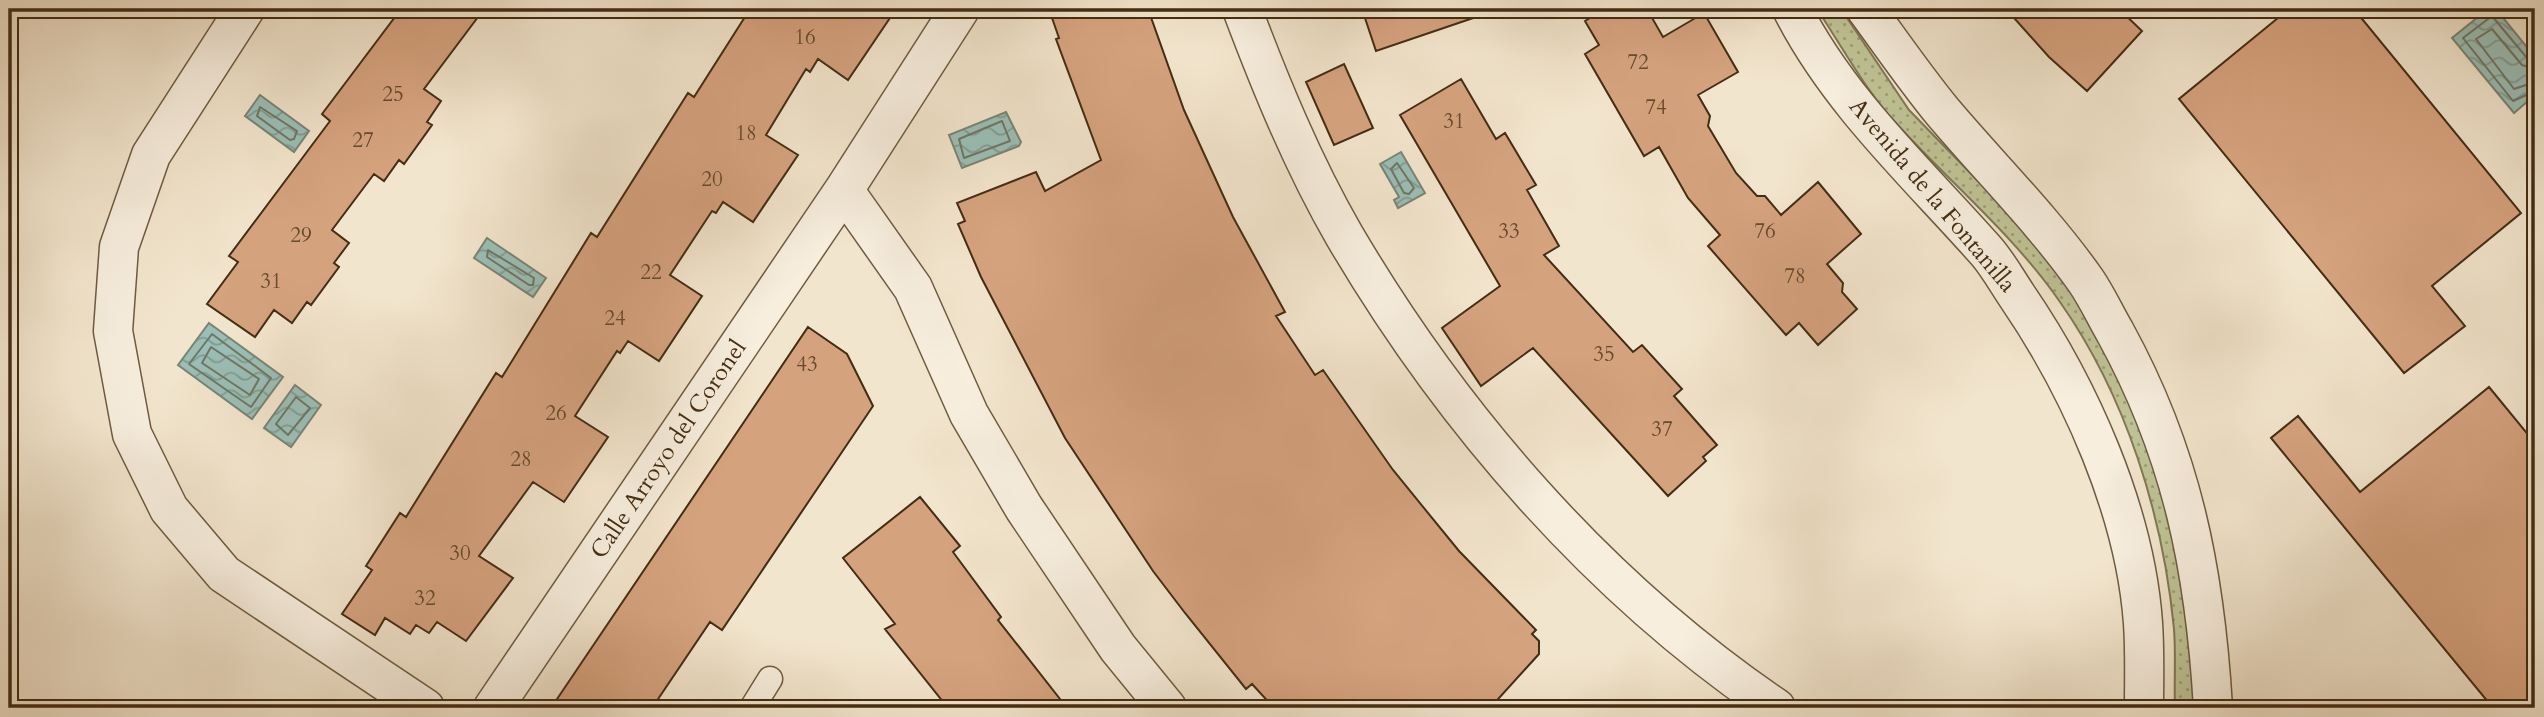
<svg xmlns="http://www.w3.org/2000/svg" width="2544" height="717" viewBox="0 0 2544 717" font-family="Cardo,serif">
<style>
.garden{fill:url(#garden-dots);stroke:#817854;stroke-width:2}
.water{fill:url(#water-waves);stroke:#788575;stroke-width:2}
.lines{fill:none;stroke-linecap:round;stroke-linejoin:round}
.shore{stroke:#6f7664;stroke-width:2}
.building{fill:#d5a27e;stroke:#432d12;stroke-width:2}
.service-casing{stroke:#6f5b41;stroke-width:27}
.minor-casing{stroke:#6f5b41;stroke-width:41}
.service{stroke:#f7eede;stroke-width:24}
.minor{stroke:#f7eede;stroke-width:38}
.labels{text-anchor:middle;stroke-width:5;stroke-linejoin:round;paint-order:stroke}
.number-label{font-size:21px;fill:#684a2d}
.street-label{font-size:24px;fill:#432d12;stroke:#f7eede}
</style>
<defs>
<pattern id="garden-dots" width="8" height="8" patternUnits="userSpaceOnUse" patternTransform="scale(1.75)"><rect width="8" height="8" fill="#bfc395"/><path d="M2 2h.1M6 6h.1" fill="none" stroke="#9d9f78" stroke-width="1.8" stroke-linecap="round"/></pattern>
<pattern id="water-waves" width="16" height="10" patternUnits="userSpaceOnUse" patternTransform="scale(1.75)"><rect width="16" height="10" fill="#9bbfb7"/><path d="M0 5q4-4 8 0t8 0" fill="none" stroke="#809c93"/></pattern>
</defs>
<rect width="100%" height="100%" fill="#f2e5cd"/>
<filter id="stains"><feTurbulence type="fractalNoise" baseFrequency=".00286" numOctaves="4"/><feColorMatrix values="0 0 0 0 .2 0 0 0 0 .09 0 0 0 0 .02 0 0 0 .5 -.17"/></filter>
<radialGradient id="worn" r=".72"><stop offset=".6" stop-color="#630" stop-opacity="0"/><stop offset="1" stop-color="#630" stop-opacity=".3"/></radialGradient>
<path class="garden" d="M1817 9H1841L1909 110 2018 222 2076 290 2121 368 2181 539 2195 708H2175C2174 682 2176 655 2174 629 2163 515 2126 396 2060 302 2014 235 1949 182 1895 122 1866 91 1841 45 1817 9Z"/>
<path class="water" d="M2488 9H2496L2535 57V95L2514 113 2452 38Z
M260 95 309 131 294 152 245 116Z
M1006 112 1021 142 1019 146 962 168 949 135Z
M1401 152 1425 193 1398 208 1394 200 1399 197 1380 164Z
M487 238 546 278 533 297 474 258Z
M209 323 283 377 252 419 178 365Z
M295 385 321 405 291 447 264 428Z"/>
<g class="lines">
<path class="shore" d="M2535 60 2527 58 2492 16 2463 38 2513 101 2535 91
M2535 69 2522 65 2492 29 2476 39 2514 89 2535 82
M260 107 297 131 294 139 290 140 257 116Z
M1002 121 1010 141 964 158 959 139Z
M1397 163 1414 188 1409 194 1404 193 1391 169Z
M488 250 534 278 533 285H529L487 257Z
M212 334 271 378 251 407 189 364Z
M211 347 259 379 250 395 202 363Z
M296 397 310 408 288 435 276 424Z"/>
</g>
<path class="building" d="M401 9H484L424 89 441 101 427 122 432 125 404 164 399 160 384 181 374 174 332 230 349 243 334 263 339 267 311 305 307 302 292 323 274 310 255 337 207 304 238 262 229 256 330 121 322 114Z
M750 9H896L848 80 818 59 810 72 806 69 766 135 798 155 753 222 723 202 716 213 712 211 670 275 702 296 659 361 628 341 620 353 617 351 575 416 608 437 564 502 533 482 479 556 513 578 466 641 437 622 429 633 416 625 410 634 385 618 375 635 342 614 372 570 366 566 400 513 406 517 496 373 502 377 591 233 597 237 688 93 694 97Z
M1071 9H1148L1184 110 1233 217 1285 312 1276 316 1315 375 1323 370 1393 470 1459 551 1536 630 1532 634 1539 641V654L1490 708H1274L1252 684 1246 689 1185 613 1153 571 1065 438 981 277 958 224 965 221 957 203 1036 172 1045 191 1101 160 1056 39 1059 38 1051 15Z
M1362 9H1481L1482 15 1376 51Z
M1605 9H1640L1643 14 1651 16 1663 37 1704 13 1738 72 1698 95 1710 116 1708 126 1736 173 1757 196H1765L1781 215 1818 182 1861 234 1827 264 1843 283 1842 292 1857 309 1818 345 1799 323 1786 335 1708 246 1720 235 1688 198 1659 147 1644 156 1585 54 1599 45 1585 21Z
M2006 9H2119L2142 31 2087 91 2049 57Z
M2289 9H2354L2521 213 2432 286 2465 326 2404 373 2179 99Z
M1344 64 1373 128 1334 145 1306 82Z
M1461 79 1496 139 1505 133 1536 185 1527 190 1559 246 1544 255 1633 352 1642 345 1682 389 1674 396 1717 445 1703 457 1706 461 1668 496 1533 348 1481 386 1442 328 1500 286 1400 115Z
M808 327 847 354 873 406 722 630 710 622 652 708H551Z
M2489 387 2535 443V708H2493L2271 438 2298 416 2360 492Z
M920 497 960 546 953 552 1001 617 998 620 1067 708H948L885 629 895 624 843 558Z"/>
<g class="lines">
<defs>
<path id="service" d="M752 708 770 679"/>
<path id="minor" d="M245 9 151 155 119 247 113 331 132 434 169 509 224 574 425 708
M1242 9C1271 86 1303 164 1344 235 1452 419 1599 588 1776 708
M1792 9C1839 102 1919 175 1987 252 1998 265 2007 281 2017 296 2080 388 2135 511 2143 623 2145 652 2144 680 2144 708
M1866 9C1891 43 1915 78 1942 111 1990 168 2043 220 2086 281 2097 297 2105 315 2115 332 2182 454 2205 570 2213 708
M844 190 913 288 969 414 1024 508 1118 648 1167 708
M493 708 844 190 960 9"/>
</defs>
<use href="#service" class="service-casing"/>
<use href="#minor" class="minor-casing"/>
<use href="#service" class="service"/>
<use href="#minor" class="minor"/>
</g>
<g class="labels">
<g class="number-label">
<text x="805" y="44">16</text>
<text x="1638" y="69">72</text>
<text x="393" y="101">25</text>
<text x="1656" y="114">74</text>
<text x="1454" y="128">31</text>
<text x="746" y="140">18</text>
<text x="363" y="147">27</text>
<text x="712" y="186">20</text>
<text x="1509" y="238">33</text>
<text x="1765" y="238">76</text>
<text x="301" y="242">29</text>
<text x="651" y="279">22</text>
<text x="1795" y="283">78</text>
<text x="271" y="288">31</text>
<text x="615" y="325">24</text>
<text x="1604" y="361">35</text>
<text x="807" y="371">43</text>
<text x="556" y="420">26</text>
<text x="1662" y="436">37</text>
<text x="521" y="466">28</text>
<text x="460" y="560">30</text>
<text x="425" y="605">32</text>
</g>
<g class="street-label">
<text transform="translate(1933 195) rotate(50)" y="8">Avenida de la Fontanilla</text>
<text transform="translate(668 449) rotate(-56)" y="8">Calle Arroyo del Coronel</text>
</g>
</g>
<rect width="2544" height="717" fill="none" stroke="#f2e5cd" stroke-width="35"/>
<rect x="10" y="10" width="2523" height="696" fill="none" stroke="#432d12" stroke-width="3.5"/>
<rect x="18" y="18" width="2509" height="682" fill="none" stroke="#432d12" stroke-width="2"/>
<rect width="100%" height="100%" filter="url(#stains)"/>
<rect width="100%" height="100%" fill="url(#worn)"/>
</svg>
